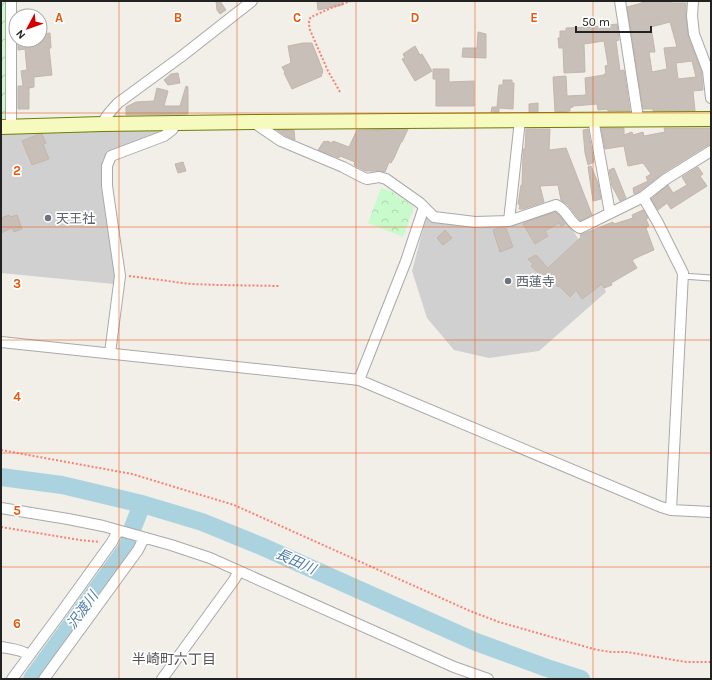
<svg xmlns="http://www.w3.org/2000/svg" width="712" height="680" viewBox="0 0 712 680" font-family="Karla,'Noto Sans JP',sans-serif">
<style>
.religious{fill:#d0d0d0}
.park{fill:url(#park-crowns)}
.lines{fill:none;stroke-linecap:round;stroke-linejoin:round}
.river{stroke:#aad3df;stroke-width:18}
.building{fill:#c7bfb8;stroke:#c4b6ab;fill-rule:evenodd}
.lane-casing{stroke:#a9a9a9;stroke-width:7}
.street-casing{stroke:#a9a9a9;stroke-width:12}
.secondary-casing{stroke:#707d05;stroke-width:16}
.path{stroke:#fa8072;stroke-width:2;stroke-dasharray:2 2;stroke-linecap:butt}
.lane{stroke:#fff;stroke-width:5}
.street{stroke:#fff;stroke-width:10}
.secondary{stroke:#f7fabf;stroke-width:14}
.grid{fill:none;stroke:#e8590c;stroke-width:1;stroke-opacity:0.55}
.worship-dot{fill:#6b7280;stroke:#fff;stroke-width:1.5}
.labels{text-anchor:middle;stroke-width:3.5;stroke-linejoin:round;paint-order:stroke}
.worship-label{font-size:13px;fill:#5b616d;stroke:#fff;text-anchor:start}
.water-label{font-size:14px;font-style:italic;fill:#4a7aab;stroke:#fff}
.neighbourhood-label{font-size:14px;fill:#555;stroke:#fff}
.grid-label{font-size:13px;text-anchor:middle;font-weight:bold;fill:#e8590c;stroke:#fff;stroke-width:3.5;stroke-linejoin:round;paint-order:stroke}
</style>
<defs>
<pattern id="park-crowns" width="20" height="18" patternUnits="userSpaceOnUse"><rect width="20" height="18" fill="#c8facc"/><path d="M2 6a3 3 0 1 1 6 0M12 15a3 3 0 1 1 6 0" fill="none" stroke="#acd6af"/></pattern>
</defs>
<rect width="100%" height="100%" fill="#f2efe9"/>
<path class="religious" d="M160 130 156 136 107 152 103 162 104 185 116 275 114 284 1 273V132Z
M551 208 561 212 594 263 606 292 539 351 489 358 454 350 427 318 412 271 426 218 475 224Z"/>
<path class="park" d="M1 1H7V118L1 119Z
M381 188 391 191 414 207 403 237 368 223Z"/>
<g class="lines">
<path class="river" d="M1 477 62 485 142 504 202 522 261 546 476 642 547 668 581 679
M133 527 142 504
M32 679 127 548 130 540"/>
</g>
<path class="building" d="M216 1H220L226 10 220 14 217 10Z
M317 1H343V5L318 10Z
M642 1H671V3H686V17L688 35 702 73V78L703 90 693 91 695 111H653V109H643L627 7 642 3ZM670 22 677 47 664 48 667 69 652 72 649 52H655L651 27ZM692 61 696 77 678 79 676 63Z
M617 24 619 40 616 41 620 71 624 70 630 111H608L607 109 598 110 597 104 573 106V107L570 108V111L555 112 553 77 566 76 567 96 586 95 585 78 604 75V74H606L605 66 608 65 604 41 584 44 585 72 564 73 563 48H559L558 38H560V31H566V28L591 27Z
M478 32 486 34V58L462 57 463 48H477Z
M50 33 51 48H49L52 75 34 77V87L29 88V109H18V86H23L21 71 27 70 25 49 18 50V40H40V34Z
M303 43H312L323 71 322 72 323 73 321 74 322 76 292 89 284 73 285 72 282 67 291 63 288 46Z
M415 46 420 55 422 54 432 71 415 81 402 59 405 58 403 54Z
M433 69H449V82L474 81V106H436V79H433Z
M178 73 180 83 168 85 164 80 171 74Z
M503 80H512V83H514L513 109 499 108V112H491L492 107H497L499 85H503Z
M186 86 188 87V114L126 115V107L136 102 154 101 157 88 168 91 164 106H180Z
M538 103V112H529V104Z
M601 128H624V135L632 132 633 135 643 132 644 136 665 132 664 128H710L711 132V145H708L663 173 640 191 634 194 633 188 648 181 646 177 651 174 643 163 628 166 624 146 605 149Z
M408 129 402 142H401L394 158 391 163 389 162 385 172 378 171H365L354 165 355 162 340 156 339 158 318 150 324 141 326 142 327 141 332 143 333 141 349 147 357 130Z
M526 129H550L549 150 566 148 592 215 580 221 568 205 561 200 558 185 540 186 544 202 523 209H519L520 205 518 204 521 185H522L523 155V149H525Z
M588 129 594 162 588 165 585 153 583 130Z
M277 130H294L295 140 284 135Z
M39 134H42L46 143 43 144 49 159 32 165 22 141Z
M183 162 186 171 178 173 175 164Z
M591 166 598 183 601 199 593 201 588 167Z
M698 167 703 174 700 176 707 186 671 209 667 203 658 210 651 199 668 185 673 193 687 185 682 177Z
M614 168 626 198 620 201 612 186 609 170Z
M643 210 648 218 646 219 649 226 646 228 654 250 640 256 632 260 637 268 611 283 612 285 604 288 602 284 582 299 576 290 570 297 559 286 558 287 545 274 542 277 531 266 533 264 528 259 536 255 548 268 581 237 580 235 613 222 614 224 633 218 632 215Z
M555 212 558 214 565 224 561 226 559 223 545 231 548 236 535 244 523 224 529 221Z
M9 215 10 217 17 215 22 229 14 232 12 228 1 233V218Z
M498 228H506L513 247 500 252 493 230Z
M445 230 452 238 443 245 437 238Z"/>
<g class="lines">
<defs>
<path id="lane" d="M682 276 711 278"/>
<path id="street" d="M11 1V127
M620 1 638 118
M693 1 692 16 694 34 708 71 711 98
M593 119 610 213
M253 122 281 141 343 167 362 177 367 179 379 177 386 179 420 203 434 217 475 222 509 221 556 205C567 209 569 223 580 228L643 197 666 179 711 151
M102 124C106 115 112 110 118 103L182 56 252 1
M643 197 658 223 683 273 671 510
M509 221 520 120
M1 342 351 379 359 380 661 507 671 510 711 512
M110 353 120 276 107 186V166L111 156 164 136 172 130 174 127V123
M359 380 406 261 424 207
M1 508 68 519 103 526 171 545 210 558 454 667 488 679
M1 647C11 649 20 649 29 655
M12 679 60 614 112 542 118 531
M44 679 138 550 144 538
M162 679 234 580 239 571"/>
<path id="secondary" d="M1 127 102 124 253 122 711 119"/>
</defs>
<use href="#lane" class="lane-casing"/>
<use href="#street" class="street-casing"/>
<use href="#secondary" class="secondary-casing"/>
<path class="path" d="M340 92 328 71 310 30C309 25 308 21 311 17L331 8 351 1
M129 276 191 284 220 285 279 286
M1 450 132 474 234 505 470 611 499 622 597 650 612 652H627L686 662H711
M1 527 80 540 100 542"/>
<use href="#lane" class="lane"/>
<use href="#street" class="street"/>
<use href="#secondary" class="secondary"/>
</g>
<path class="grid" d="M119 1V679M237 1V679M356 1V679M475 1V679M593 1V679M1 113H711M1 227H711M1 340H711M1 453H711M1 567H711"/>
<g class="worship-dot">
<circle cx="48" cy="218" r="4"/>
<circle cx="508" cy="281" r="4"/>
</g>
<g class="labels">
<g class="worship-label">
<text x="56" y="223">天王社</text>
<text x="516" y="286">西蓮寺</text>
</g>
<g class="water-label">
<text transform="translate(296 561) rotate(24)" y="5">長田川</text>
<text transform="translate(82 610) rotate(-54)" y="5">沢渡川</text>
</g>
<g class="neighbourhood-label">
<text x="174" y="664">半崎町六丁目</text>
</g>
</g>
<g class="grid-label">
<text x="59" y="22">A</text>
<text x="178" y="22">B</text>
<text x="297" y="22">C</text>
<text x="415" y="22">D</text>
<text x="534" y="22">E</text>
<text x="17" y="175">2</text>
<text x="17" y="288">3</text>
<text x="17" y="401">4</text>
<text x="17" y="515">5</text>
<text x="17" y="628">6</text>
</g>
<rect width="712" height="680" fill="none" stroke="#222222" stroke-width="4"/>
<g transform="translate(28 28) rotate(229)"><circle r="19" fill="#ffffff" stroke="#a7a7a7"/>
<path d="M0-3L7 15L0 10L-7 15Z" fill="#d40000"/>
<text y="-6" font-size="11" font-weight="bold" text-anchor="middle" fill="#222222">N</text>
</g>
<path d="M576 26v6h75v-6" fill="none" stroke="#222222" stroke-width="2"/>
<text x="582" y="26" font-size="12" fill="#222222" stroke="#ffffff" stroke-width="3" paint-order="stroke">50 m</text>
</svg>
